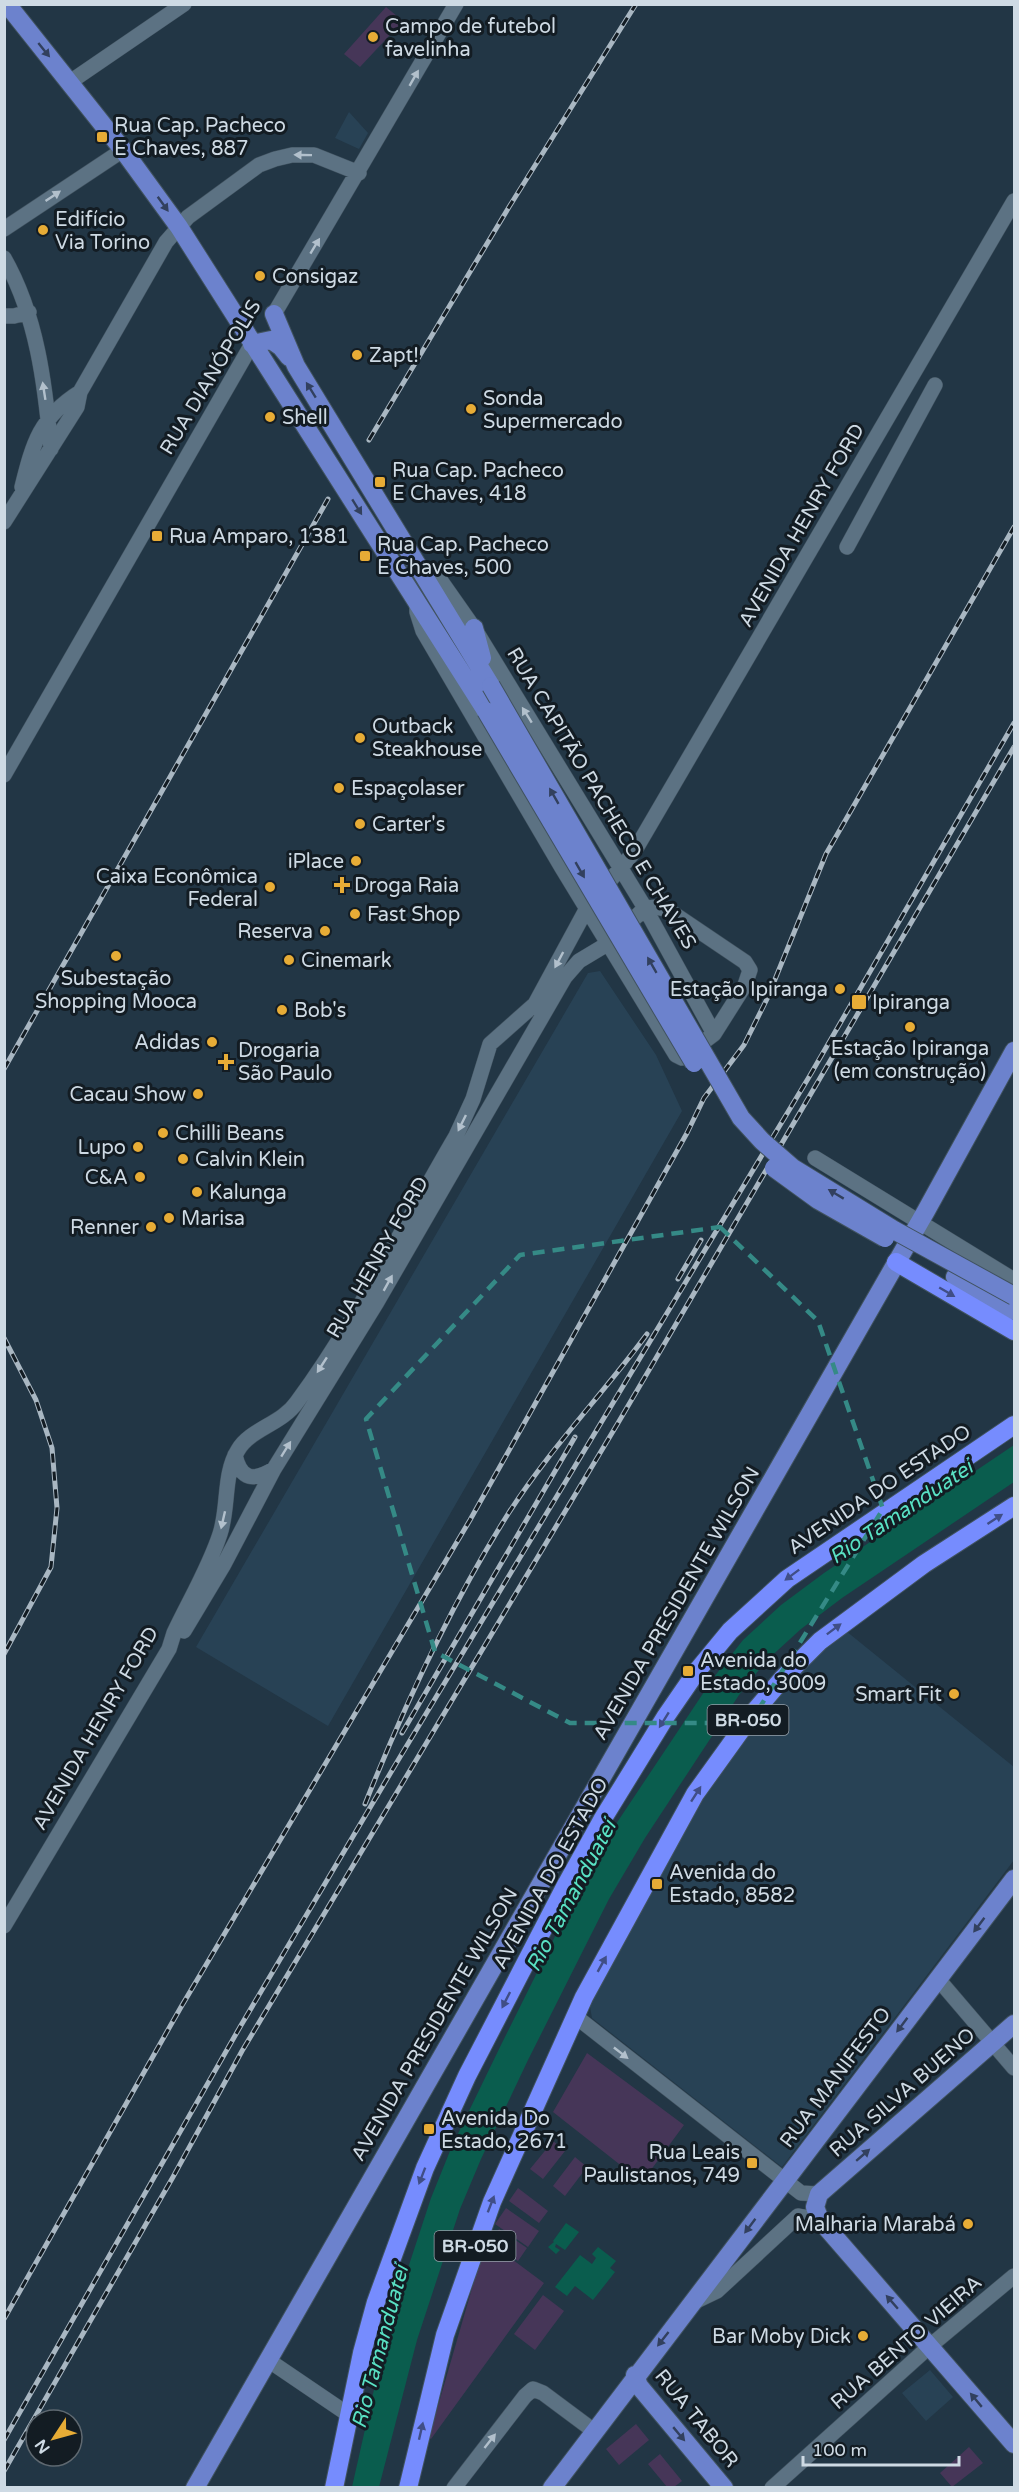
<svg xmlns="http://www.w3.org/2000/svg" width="1019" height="2492" viewBox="0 0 1019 2492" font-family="'Varela Round',sans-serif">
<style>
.built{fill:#284255}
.green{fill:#463658}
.water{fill:#0a5d4e}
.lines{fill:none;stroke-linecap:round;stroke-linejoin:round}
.minor-casing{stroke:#40525f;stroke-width:16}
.major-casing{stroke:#40525f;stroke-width:20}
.highway-casing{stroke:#40525f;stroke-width:20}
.minor{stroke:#5c7283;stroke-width:15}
.major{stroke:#6c82cd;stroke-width:18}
.highway{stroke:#768cfe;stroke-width:18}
.rail-casing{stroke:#a9b7c2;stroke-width:5}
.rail{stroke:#131c23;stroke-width:3;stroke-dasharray:9;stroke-linecap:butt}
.major-bridge-casing{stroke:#40525f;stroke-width:20;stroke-linecap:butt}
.major-bridge{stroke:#6c82cd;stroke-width:18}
.oneway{fill:#32405e}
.oneway2{fill:#b2c0cc}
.oneway3{fill:#404e86}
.marked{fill:none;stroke:#358a86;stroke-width:4.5;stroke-dasharray:12 8;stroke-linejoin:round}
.poi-dot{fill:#e7ac36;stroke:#131c23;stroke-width:2}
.labels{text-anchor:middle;stroke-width:6;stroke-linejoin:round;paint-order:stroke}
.shield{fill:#131c23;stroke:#96a1aa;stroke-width:1.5}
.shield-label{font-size:18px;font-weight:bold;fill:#cedae4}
.poi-label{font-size:20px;fill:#cedae4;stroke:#131c23;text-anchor:start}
.street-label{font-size:20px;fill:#cedae4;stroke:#131c23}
.water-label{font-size:21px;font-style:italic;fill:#59e1c4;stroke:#131c23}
</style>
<rect width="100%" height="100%" fill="#223645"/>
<path class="built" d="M349 112 368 133 359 149 335 138Z
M600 971 656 1055 682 1111 328 1726 196 1647 588 973Z
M846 1631 1014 1767V1860L782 2167 592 2018 589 2001 712 1781 777 1697 823 1649Z
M930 2370 953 2397 926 2421 902 2393Z"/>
<path class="green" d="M386 7 403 21 360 67 344 54Z
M587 2053 684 2125 642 2182 553 2112Z
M553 2141 565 2151 543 2179 530 2169Z
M575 2157 587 2167 565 2196 553 2186Z
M518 2188 548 2211 539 2223 509 2201Z
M506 2208 539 2231 528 2247 495 2224Z
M499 2229 527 2248 518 2261 491 2242Z
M486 2240 544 2283 431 2439 429 2437Z
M543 2295 564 2311 535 2350 514 2334Z
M636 2424 649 2440 619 2465 606 2449Z
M969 2447 983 2463 952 2487 940 2473Z
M660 2454 682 2481 674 2487H667L648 2464Z"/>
<path class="water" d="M1014 1445V1482L842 1598 801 1629 766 1661 739 1695 645 1838 609 1899 528 2060 481 2159 460 2209 417 2340 379 2487H352L387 2332 431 2198 452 2146 500 2047 581 1884 618 1821 714 1677 743 1640 781 1605 824 1573Z
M566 2223 579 2232 565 2250 556 2244 555 2247 560 2250 556 2254 548 2247 554 2242 553 2241Z
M598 2247 616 2261 610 2268 615 2272 593 2300 575 2286 567 2296 555 2287 580 2255 592 2264 596 2258 592 2254Z"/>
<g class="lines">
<defs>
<path id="minor" d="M70 82 184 4
M4 229 123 150
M4 258C37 316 45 384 51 449
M274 314 456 4
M4 316H14L29 312
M22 487C33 443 40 417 80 392
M4 522 77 407 80 392 166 242 188 217 259 165 275 159 292 155H314L359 173
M847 547 935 385
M422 570 433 573 441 581 474 628 645 908 714 1034
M417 606V612L423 631 562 868 676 1055 682 1058 714 1034 745 985 750 970 745 962 668 910 657 907 645 908
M4 775 252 344
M815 1158 1014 1280
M235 1455C241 1481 254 1481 274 1469
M184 1631 223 1566 274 1469 377 1302 565 977 579 961 609 943 645 908
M4 1926 169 1649 174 1633C189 1601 209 1568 220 1534 229 1507 223 1474 238 1450 250 1429 282 1424 297 1402 358 1319 404 1224 456 1136L473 1099 490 1044 535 1004 587 908 634 852 1014 201
M938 1979 1014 2068
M575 2016 801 2193 819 2194
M692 2303 717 2291 798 2216 820 2220
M268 2360 349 2415
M454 2488 525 2396 533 2389 543 2393 594 2431
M772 2488 930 2346 1014 2276"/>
<path id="major" d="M7 4 123 150 179 227 486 711
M274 314 296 366 491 686
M252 344 271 340 281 347 289 357
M474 628 482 658
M955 1277 1014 1311
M1014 2024 819 2194 815 2207 820 2220 1014 2444
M635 2375 639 2386 724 2488
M195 2488 926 1211 1014 1051
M552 2488 1014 1879"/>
<path id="highway" d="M896 1262 1014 1331
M334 2488 362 2353 376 2302 425 2168 467 2076 567 1883 602 1820 666 1716 697 1671 730 1631 787 1579 1014 1425
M408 2488 445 2335 492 2202 584 1997 695 1794 754 1712 783 1678 820 1641 924 1564 1014 1506"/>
</defs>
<use href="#minor" class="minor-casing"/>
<use href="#major" class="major-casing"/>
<use href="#highway" class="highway-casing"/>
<use href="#minor" class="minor"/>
<use href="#major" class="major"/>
<use href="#highway" class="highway"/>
<defs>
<path id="rail" d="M369 440 509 207 636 4
M4 1069 328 499
M678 1279 701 1240
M4 1338 36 1400 52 1448 57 1508 51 1567 4 1654
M402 1733 575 1437
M365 1804C405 1704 450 1606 508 1514 549 1450 602 1395 647 1334
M4 2319 181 2007 470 1520 687 1133 704 1098 744 1045 767 999 826 854 1014 527
M4 2440 240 2027 400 1757 809 1077 1014 723
M4 2471 173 2177 242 2051 618 1423 1014 747"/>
</defs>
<use href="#rail" class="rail-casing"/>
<use href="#rail" class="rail"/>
<defs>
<path id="major-bridge" d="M491 686 741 1118 762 1141 793 1168 894 1230 1014 1296
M486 711 694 1063
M774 1168 818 1200 885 1238"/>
</defs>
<use href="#major-bridge" class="major-bridge-casing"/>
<use href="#major-bridge" class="major-bridge"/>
</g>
<defs><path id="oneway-solid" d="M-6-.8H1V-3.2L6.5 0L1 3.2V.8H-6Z" transform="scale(1.5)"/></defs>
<g class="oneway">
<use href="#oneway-solid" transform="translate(44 50) rotate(51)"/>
<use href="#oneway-solid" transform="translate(163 204) rotate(54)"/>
<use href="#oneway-solid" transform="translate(311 390) rotate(-122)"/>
<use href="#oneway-solid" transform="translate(357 507) rotate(58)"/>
<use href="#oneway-solid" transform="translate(554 796) rotate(-120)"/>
<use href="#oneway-solid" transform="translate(580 870) rotate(60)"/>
<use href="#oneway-solid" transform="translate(652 965) rotate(-120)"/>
<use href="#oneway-solid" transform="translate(836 1194) rotate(-149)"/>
<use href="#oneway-solid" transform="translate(979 1925) rotate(127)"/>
<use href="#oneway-solid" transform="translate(902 2025) rotate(127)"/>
<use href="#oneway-solid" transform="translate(863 2155) rotate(-41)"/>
<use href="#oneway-solid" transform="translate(750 2226) rotate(127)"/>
<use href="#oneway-solid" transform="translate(892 2302) rotate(-131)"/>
<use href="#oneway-solid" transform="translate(663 2339) rotate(128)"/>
<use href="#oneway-solid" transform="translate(976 2400) rotate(-130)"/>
<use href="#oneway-solid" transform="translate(679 2434) rotate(50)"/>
</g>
<g class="oneway2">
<use href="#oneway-solid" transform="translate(414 78) rotate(-60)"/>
<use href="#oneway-solid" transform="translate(303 155) rotate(-179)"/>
<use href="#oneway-solid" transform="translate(53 196) rotate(-34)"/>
<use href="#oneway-solid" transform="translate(315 246) rotate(-59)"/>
<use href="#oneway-solid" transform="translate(44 391) rotate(-99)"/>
<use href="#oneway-solid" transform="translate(527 715) rotate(-122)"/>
<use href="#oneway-solid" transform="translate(559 960) rotate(118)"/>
<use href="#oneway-solid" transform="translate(462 1123) rotate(116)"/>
<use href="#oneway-solid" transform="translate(388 1283) rotate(-61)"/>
<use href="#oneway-solid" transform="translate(322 1365) rotate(123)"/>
<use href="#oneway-solid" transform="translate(286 1449) rotate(-58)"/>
<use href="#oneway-solid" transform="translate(223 1520) rotate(103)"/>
<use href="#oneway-solid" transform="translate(621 2053) rotate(38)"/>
<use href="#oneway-solid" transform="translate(490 2441) rotate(-52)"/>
</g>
<g class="oneway3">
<use href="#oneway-solid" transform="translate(947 1292) rotate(30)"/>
<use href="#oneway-solid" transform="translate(995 1519) rotate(-33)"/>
<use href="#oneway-solid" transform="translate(792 1575) rotate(143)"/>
<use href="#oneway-solid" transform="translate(834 1629) rotate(-37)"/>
<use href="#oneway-solid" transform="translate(664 1720) rotate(122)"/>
<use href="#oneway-solid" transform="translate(696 1794) rotate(-57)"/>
<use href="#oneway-solid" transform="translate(602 1964) rotate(-61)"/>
<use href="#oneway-solid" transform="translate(506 2000) rotate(117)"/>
<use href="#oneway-solid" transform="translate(422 2176) rotate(111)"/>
<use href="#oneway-solid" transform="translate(491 2204) rotate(-69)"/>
<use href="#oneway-solid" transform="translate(421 2431) rotate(-77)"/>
</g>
<path class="marked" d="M720 1227 818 1321 883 1509 750 1723H570L435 1652 366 1419 520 1255Z"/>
<g class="poi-dot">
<circle cx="373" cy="37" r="6"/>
<rect x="96" y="131" width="12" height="12" rx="3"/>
<circle cx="43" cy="230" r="6"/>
<circle cx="260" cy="276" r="6"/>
<circle cx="357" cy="355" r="6"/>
<circle cx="471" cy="409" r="6"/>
<circle cx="270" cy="417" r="6"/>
<rect x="374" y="476" width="12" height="12" rx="3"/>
<rect x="151" y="530" width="12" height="12" rx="3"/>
<rect x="359" y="550" width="12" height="12" rx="3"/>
<circle cx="360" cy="738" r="6"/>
<circle cx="339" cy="788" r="6"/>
<circle cx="360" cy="824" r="6"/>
<circle cx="356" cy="861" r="6"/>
<path d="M339 876h6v6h6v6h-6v6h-6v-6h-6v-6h6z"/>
<circle cx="270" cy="887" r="6"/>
<circle cx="355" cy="914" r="6"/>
<circle cx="325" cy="931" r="6"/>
<circle cx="116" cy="956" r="6"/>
<circle cx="289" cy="960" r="6"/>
<circle cx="840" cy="989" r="6"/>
<rect x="851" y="994" width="16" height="16" rx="3"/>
<circle cx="282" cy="1010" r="6"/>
<circle cx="910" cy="1027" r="6"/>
<circle cx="212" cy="1042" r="6"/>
<path d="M223 1053h6v6h6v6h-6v6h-6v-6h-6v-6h6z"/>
<circle cx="198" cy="1094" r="6"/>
<circle cx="163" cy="1133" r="6"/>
<circle cx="138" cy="1147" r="6"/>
<circle cx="183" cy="1159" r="6"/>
<circle cx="140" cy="1177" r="6"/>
<circle cx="197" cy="1192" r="6"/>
<circle cx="169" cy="1218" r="6"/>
<circle cx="151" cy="1227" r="6"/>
<rect x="682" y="1665" width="12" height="12" rx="3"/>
<circle cx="954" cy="1694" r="6"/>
<rect x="651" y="1878" width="12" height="12" rx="3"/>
<rect x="423" y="2123" width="12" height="12" rx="3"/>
<rect x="746" y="2157" width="12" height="12" rx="3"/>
<circle cx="968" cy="2224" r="6"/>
<circle cx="863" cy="2336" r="6"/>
</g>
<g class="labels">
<g class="shield">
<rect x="707.5" y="1705" width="81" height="30" rx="4.5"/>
<rect x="434.5" y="2231" width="81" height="30" rx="4.5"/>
</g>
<g class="shield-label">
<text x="748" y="1726">BR-050</text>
<text x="475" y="2252">BR-050</text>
</g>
<g class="poi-label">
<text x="385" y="33">Campo de futebol<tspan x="385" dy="23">favelinha</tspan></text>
<text x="114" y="132">Rua Cap. Pacheco<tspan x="114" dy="23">E Chaves, 887</tspan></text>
<text x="55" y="226">Edifício<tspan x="55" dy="23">Via Torino</tspan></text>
<text x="272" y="283">Consigaz</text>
<text x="369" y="362">Zapt!</text>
<text x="483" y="405">Sonda<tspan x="483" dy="23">Supermercado</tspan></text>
<text x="282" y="424">Shell</text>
<text x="392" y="477">Rua Cap. Pacheco<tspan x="392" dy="23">E Chaves, 418</tspan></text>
<text x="169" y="543">Rua Amparo, 1381</text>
<text x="377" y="551">Rua Cap. Pacheco<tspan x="377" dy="23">E Chaves, 500</tspan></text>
<text x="372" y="733">Outback<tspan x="372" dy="23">Steakhouse</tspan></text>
<text x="351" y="795">Espaçolaser</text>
<text x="372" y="831">Carter's</text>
<text x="344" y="868" text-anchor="end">iPlace</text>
<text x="258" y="883" text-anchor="end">Caixa Econômica<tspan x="258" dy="23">Federal</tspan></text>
<text x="354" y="892">Droga Raia</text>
<text x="367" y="921">Fast Shop</text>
<text x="313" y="938" text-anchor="end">Reserva</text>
<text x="301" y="967">Cinemark</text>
<text x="116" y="985" text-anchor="middle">Subestação<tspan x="116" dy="23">Shopping Mooca</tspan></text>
<text x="828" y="996" text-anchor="end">Estação Ipiranga</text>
<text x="872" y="1009">Ipiranga</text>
<text x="294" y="1017">Bob's</text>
<text x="200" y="1049" text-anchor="end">Adidas</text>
<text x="910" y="1055" text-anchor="middle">Estação Ipiranga<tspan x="910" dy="23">(em construção)</tspan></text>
<text x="238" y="1057">Drogaria<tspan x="238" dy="23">São Paulo</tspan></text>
<text x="186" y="1101" text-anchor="end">Cacau Show</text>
<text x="175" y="1140">Chilli Beans</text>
<text x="126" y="1154" text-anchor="end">Lupo</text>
<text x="195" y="1166">Calvin Klein</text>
<text x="128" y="1184" text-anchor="end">C&amp;A</text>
<text x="209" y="1199">Kalunga</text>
<text x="181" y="1225">Marisa</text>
<text x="139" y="1234" text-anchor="end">Renner</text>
<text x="700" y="1667">Avenida do<tspan x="700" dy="23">Estado, 3009</tspan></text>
<text x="942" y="1701" text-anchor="end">Smart Fit</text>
<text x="669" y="1879">Avenida do<tspan x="669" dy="23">Estado, 8582</tspan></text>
<text x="441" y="2125">Avenida Do<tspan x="441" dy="23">Estado, 2671</tspan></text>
<text x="740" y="2159" text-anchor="end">Rua Leais<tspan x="740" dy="23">Paulistanos, 749</tspan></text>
<text x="956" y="2231" text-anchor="end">Malharia Marabá</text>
<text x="851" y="2343" text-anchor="end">Bar Moby Dick</text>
</g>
<g class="street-label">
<text transform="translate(210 377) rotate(-59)" y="7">RUA DIANÓPOLIS</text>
<text transform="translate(801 525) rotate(-60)" y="7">AVENIDA HENRY FORD</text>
<text transform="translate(602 798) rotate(59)" y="7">RUA CAPITÃO PACHECO E CHAVES</text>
<text transform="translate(377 1257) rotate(-60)" y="7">RUA HENRY FORD</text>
<text transform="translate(879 1489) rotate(-34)" y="7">AVENIDA DO ESTADO</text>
<text transform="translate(676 1603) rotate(-60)" y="7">AVENIDA PRESIDENTE WILSON</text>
<text transform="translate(95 1728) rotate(-60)" y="7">AVENIDA HENRY FORD</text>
<text transform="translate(550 1873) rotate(-61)" y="7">AVENIDA DO ESTADO</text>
<text transform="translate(434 2024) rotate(-60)" y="7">AVENIDA PRESIDENTE WILSON</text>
<text transform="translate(835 2077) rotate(-53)" y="7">RUA MANIFESTO</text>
<text transform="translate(902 2092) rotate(-41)" y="7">RUA SILVA BUENO</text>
<text transform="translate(906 2342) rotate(-41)" y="7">RUA BENTO VIEIRA</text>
<text transform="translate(697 2418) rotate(51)" y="7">RUA TABOR</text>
</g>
<g class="water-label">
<text transform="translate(901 1512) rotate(-34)" y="7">Rio Tamanduateí</text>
<text transform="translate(571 1896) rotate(-62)" y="7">Rio Tamanduateí</text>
<text transform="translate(380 2347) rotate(-75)" y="7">Rio Tamanduateí</text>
</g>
</g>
<rect width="1019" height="2492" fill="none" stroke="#cedae4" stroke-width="12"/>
<g transform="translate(54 2438) rotate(234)"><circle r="28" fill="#131c23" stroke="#5e6870" stroke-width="1.5"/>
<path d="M0-4.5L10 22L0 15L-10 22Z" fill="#e7ac36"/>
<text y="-9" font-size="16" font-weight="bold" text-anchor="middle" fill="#cedae4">N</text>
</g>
<path d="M803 2456v9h156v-9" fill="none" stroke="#cedae4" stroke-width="3"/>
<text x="812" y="2456" font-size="18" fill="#cedae4" stroke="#131c23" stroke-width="4.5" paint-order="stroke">100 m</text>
</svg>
